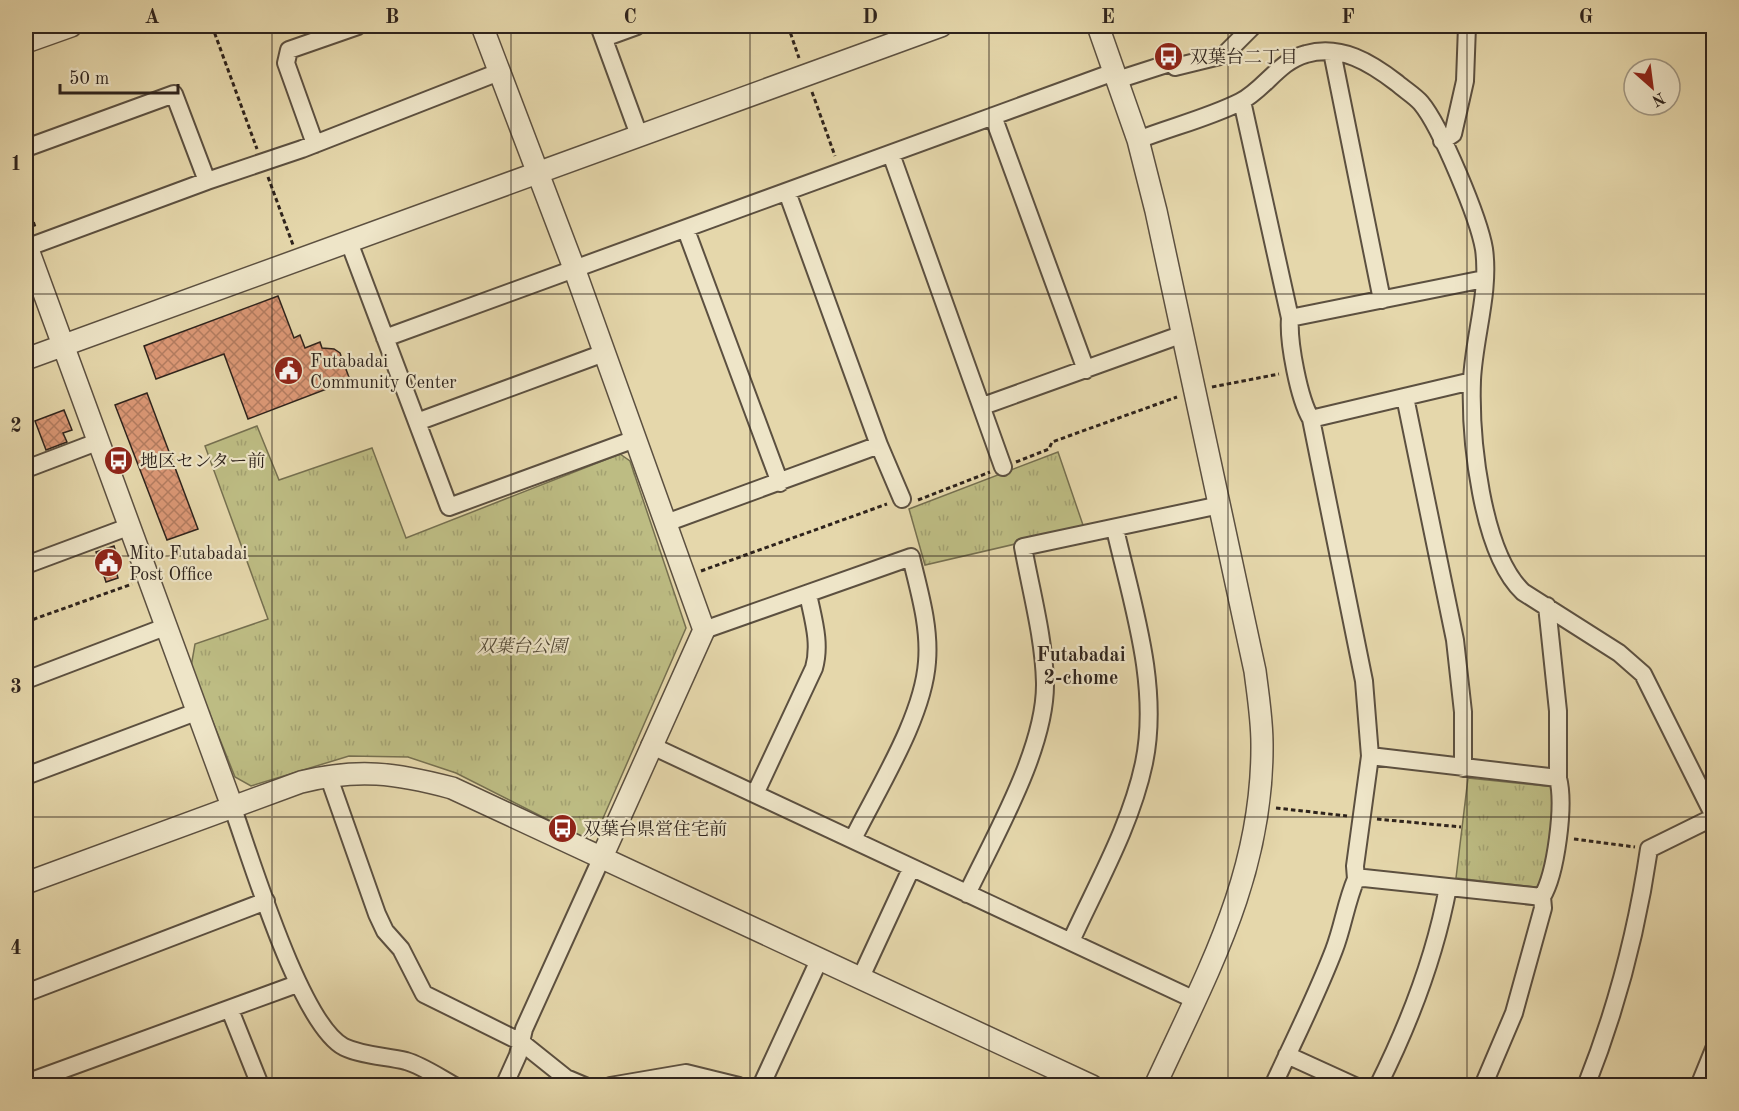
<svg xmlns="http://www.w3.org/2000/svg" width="1739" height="1111" viewBox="0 0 1739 1111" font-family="'Old Standard TT','Noto Serif JP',serif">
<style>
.park{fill:url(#park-tufts);stroke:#767050;stroke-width:1.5}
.building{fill:url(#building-cross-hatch);stroke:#2e231c;stroke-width:1.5}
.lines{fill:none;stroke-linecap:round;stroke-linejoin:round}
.minor-casing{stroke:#5c5040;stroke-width:20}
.tertiary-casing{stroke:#5c5040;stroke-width:24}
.path{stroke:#2e231c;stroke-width:3;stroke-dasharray:4.5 3;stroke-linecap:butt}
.minor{stroke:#eee5c8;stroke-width:16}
.tertiary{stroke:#eee5c8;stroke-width:21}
.grid{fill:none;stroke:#2e231c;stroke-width:1.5;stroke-opacity:0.55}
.labels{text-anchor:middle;stroke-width:4.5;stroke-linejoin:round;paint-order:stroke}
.poi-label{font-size:18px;fill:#2e231c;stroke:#eee5c8;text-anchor:start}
.park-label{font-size:18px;font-style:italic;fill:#524936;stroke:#eee5c8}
.neighbourhood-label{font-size:20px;font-weight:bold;fill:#2e231c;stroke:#eee5c8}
.neatline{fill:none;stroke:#2e231c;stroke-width:2}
.grid-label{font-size:20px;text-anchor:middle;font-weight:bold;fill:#2e231c}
</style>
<defs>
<pattern id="park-tufts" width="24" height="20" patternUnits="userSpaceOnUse" patternTransform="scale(1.5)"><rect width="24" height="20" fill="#bdbc83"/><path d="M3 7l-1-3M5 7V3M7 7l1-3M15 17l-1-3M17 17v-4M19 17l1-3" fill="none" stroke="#a3a171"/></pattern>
<pattern id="building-cross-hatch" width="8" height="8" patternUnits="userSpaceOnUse" patternTransform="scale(1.5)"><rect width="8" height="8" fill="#dc9876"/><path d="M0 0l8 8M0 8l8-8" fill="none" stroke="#b37c60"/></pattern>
</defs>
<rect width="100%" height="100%" fill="#e5d7ab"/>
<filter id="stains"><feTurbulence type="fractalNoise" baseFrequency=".00333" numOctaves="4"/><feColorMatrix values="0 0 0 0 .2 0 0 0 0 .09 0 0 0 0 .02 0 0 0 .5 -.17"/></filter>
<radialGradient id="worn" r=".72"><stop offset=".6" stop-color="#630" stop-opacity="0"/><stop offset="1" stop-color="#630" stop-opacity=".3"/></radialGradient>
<path class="park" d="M257 426 279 480 372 448 406 538 620 454 630 461 686 628 597 832 584 838 456 773 408 757 349 756 251 786 235 777 191 667 195 644 268 619 205 446Z
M1058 452 1084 528 925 565 909 509Z
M1468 778 1555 787 1552 835 1544 888 1456 878Z"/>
<path class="building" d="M278 296 294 338 300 335 305 348 320 342 322 348 334 349 340 353 350 380 248 419 224 354 156 379 144 346Z
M147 393 198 529 167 540 115 405Z
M64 410 72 430 63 433 67 442 46 450 35 421Z
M114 546 120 566 115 567 118 578 106 582 96 552Z"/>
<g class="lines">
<defs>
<path id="minor" d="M599 26 639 135
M604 38 637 26
M1332 52 1382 300
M1117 80 1173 62 1175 67 1224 55 1253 26
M1242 101 1290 318 1484 279
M993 116 1086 370
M1138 140C1171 127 1208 118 1240 102 1264 90 1279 61 1306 54 1341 44 1371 63 1397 83 1405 90 1415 96 1421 103 1441 127 1479 219 1484 249 1490 292 1474 337 1472 380 1470 437 1481 552 1523 592L1619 653 1643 674 1714 816
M1442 141 1453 134 1465 81 1467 26
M315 144 286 63 289 50 358 26
M26 148 174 94 207 181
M891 154 1003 467
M686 230 780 483
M349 242 449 507 635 439
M26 248 207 181 302 149 499 72
M1290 318C1288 342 1299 399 1311 419L1364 681 1370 756 1558 778V711L1547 606
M385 338 1114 72
M1405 397 1455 640 1463 712V768
M983 406 1183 334
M1311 419 1472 381
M417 422 604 353
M879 445 902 499
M26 469 97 442
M666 523 879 445 787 192
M26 565 128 527
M704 630 911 557C919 591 930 626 927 662 923 718 878 788 853 839
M26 680 165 627
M650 745 1195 1000
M328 775 377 914 385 931 401 949 424 994 521 1042 566 1078 585 1086
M26 776 196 712
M755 794 814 668C821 643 813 619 808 594
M232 806C251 858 300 1024 344 1047 363 1056 386 1056 406 1061 423 1066 440 1078 455 1086
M1356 879 1355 866 1370 756
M967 894C995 835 1046 748 1045 683 1044 638 1031 591 1023 547L1220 505
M1542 897C1556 874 1565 805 1558 778
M1071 941C1097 884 1131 825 1144 763 1160 686 1132 603 1115 529
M861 977 911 869
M26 993 266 901
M230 1010 260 1085
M1287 1055 1355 1086
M26 1083 297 984
M504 1086 518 1055 524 1029 602 857
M610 1086 686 1073 739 1086
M761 1086 820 958
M1273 1086C1294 1040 1316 997 1334 950 1343 927 1346 902 1356 879L1364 878 1542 897 1543 908 1514 1013 1483 1086
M1378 1086C1410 1022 1435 957 1448 887
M1586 1086C1617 1008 1637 931 1649 849L1714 817
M1699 1086 1714 1049"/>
<path id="tertiary" d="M482 26 574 268 704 630 602 857
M1098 26 1138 140 1156 211 1255 671C1258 695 1262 719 1262 744 1263 874 1208 971 1155 1086
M26 42 71 26
M26 244 232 806
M26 359 941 26
M26 883 301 782C358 768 396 773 452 788L1092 1086"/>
</defs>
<use href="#minor" class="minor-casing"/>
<use href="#tertiary" class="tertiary-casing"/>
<path class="path" d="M212 26 257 149
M788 26 799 58
M87 30 100 26
M812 92 835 156
M268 177 293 245
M26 201 35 227
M1707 295 1714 170
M1212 387 1279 374
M1016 462 1049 449 1052 442 1177 397
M918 500 990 472
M701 571 887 504
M26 622 132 584
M1276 808 1347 816
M1377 819 1461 827
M1574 839 1635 847
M274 1081 309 1080 356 1084 403 1079 412 1086"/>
<use href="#minor" class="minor"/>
<use href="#tertiary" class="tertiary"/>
</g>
<path class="grid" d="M272 26V1086M511 26V1086M750 26V1086M989 26V1086M1228 26V1086M1467 26V1086M26 294H1714M26 556H1714M26 817H1714"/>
<defs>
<symbol id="bus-disc" viewBox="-11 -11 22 22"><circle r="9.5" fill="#8f2418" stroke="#eee5c8"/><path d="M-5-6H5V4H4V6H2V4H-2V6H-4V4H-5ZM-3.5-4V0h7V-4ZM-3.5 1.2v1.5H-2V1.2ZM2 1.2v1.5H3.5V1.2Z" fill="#fff"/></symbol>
<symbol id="civic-disc" viewBox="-11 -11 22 22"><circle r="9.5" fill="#8f2418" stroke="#eee5c8"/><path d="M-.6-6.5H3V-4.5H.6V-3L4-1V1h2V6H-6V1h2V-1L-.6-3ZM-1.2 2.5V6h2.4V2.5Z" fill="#fff"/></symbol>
</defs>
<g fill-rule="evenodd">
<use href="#bus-disc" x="1152" y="40" width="33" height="33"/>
<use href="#civic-disc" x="272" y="354" width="33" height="33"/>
<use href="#bus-disc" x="102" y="444" width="33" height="33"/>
<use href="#civic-disc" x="92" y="546" width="33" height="33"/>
<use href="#bus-disc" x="546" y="812" width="33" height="33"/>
</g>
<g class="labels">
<g class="poi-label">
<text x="1190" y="63">双葉台二丁目</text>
<text x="310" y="367">Futabadai<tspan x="310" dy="21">Community Center</tspan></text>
<text x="140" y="467">地区センター前</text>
<text x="129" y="559">Mito Futabadai<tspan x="129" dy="21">Post Office</tspan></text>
<text x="583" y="835">双葉台県営住宅前</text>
</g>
<g class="park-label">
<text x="522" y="652">双葉台公園</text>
</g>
<g class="neighbourhood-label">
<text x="1081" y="661">Futabadai<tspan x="1081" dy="23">2-chome</tspan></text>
</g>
</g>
<rect width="1739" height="1111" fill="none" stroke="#e5d7ab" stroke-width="66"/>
<g transform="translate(1652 87) rotate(152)"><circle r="28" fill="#eee5c8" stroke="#a19783" stroke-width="1.5"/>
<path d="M0-4.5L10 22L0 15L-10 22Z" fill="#8f2418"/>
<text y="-9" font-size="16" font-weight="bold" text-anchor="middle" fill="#2e231c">N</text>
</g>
<path d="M60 84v9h118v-9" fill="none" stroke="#2e231c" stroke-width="3"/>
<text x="69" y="84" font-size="18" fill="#2e231c" stroke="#eee5c8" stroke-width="4.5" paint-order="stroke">50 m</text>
<rect x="33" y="33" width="1673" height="1045" class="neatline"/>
<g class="grid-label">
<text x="152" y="23">A</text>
<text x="392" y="23">B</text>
<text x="630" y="23">C</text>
<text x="870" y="23">D</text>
<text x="1108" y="23">E</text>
<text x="1348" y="23">F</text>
<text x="1586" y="23">G</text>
<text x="16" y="170">1</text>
<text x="16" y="432">2</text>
<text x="16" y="693">3</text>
<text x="16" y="954">4</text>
</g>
<rect width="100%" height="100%" filter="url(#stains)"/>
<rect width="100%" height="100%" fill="url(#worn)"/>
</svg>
